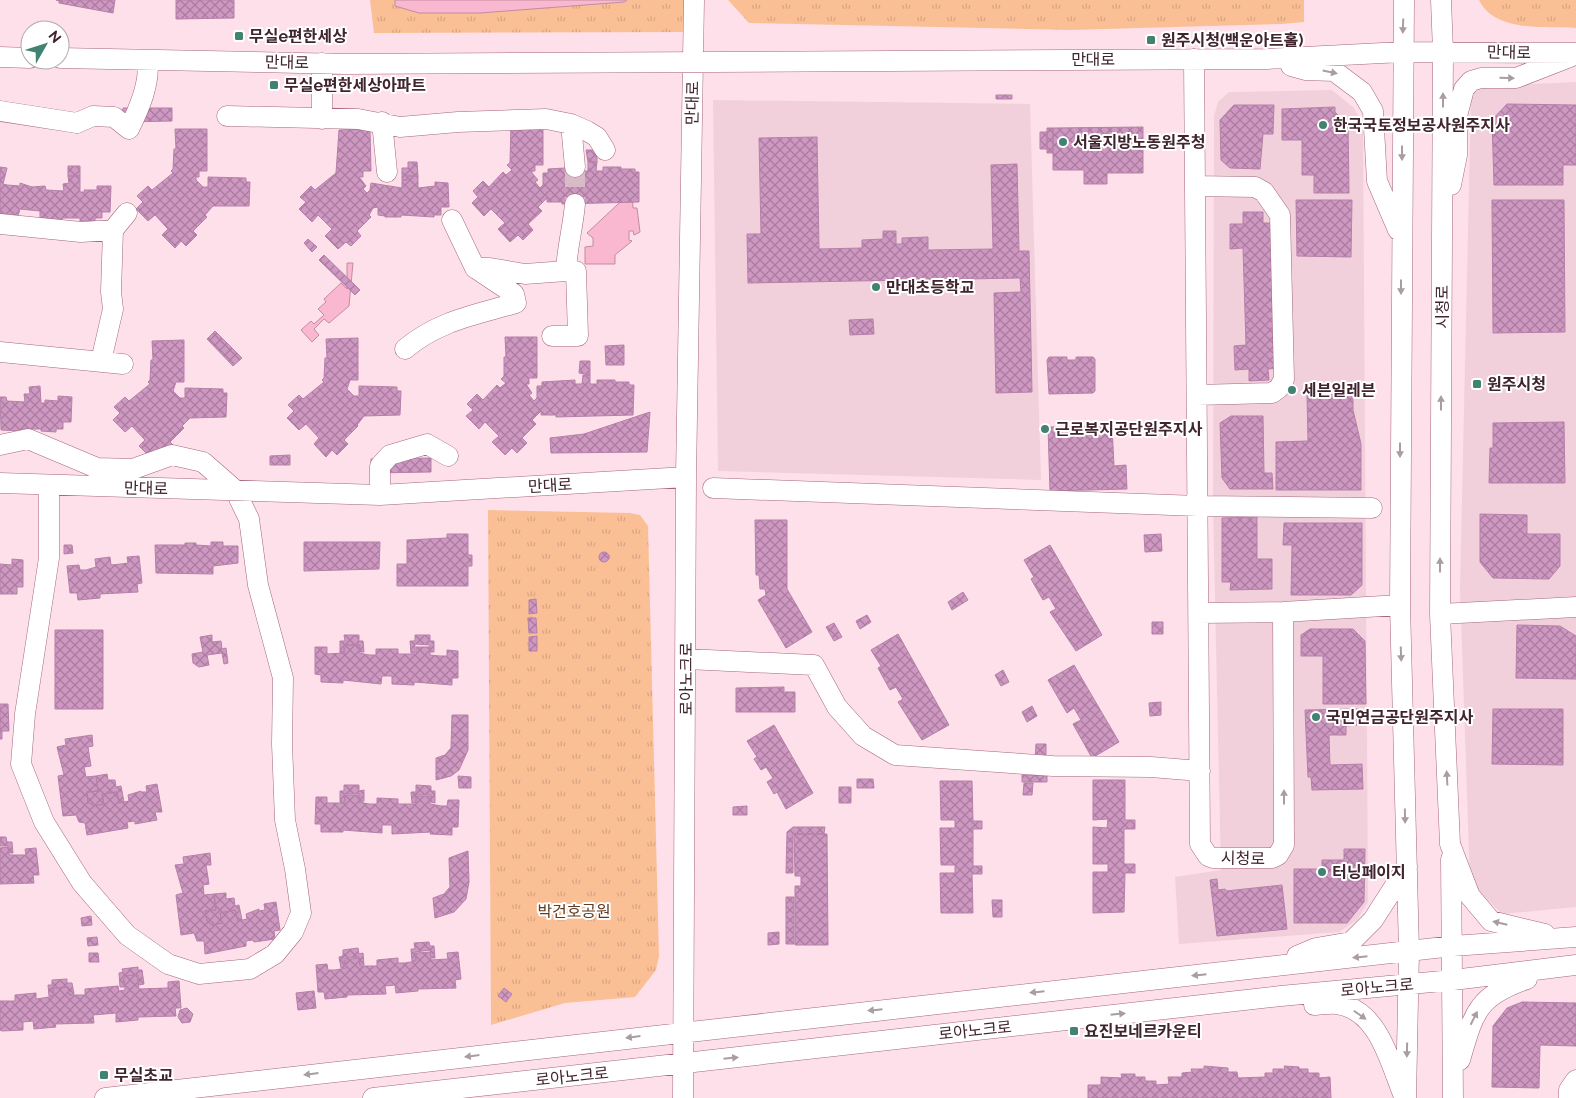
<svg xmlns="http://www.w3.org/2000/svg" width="1576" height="1098" viewBox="0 0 1576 1098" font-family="Raleway,'Noto Sans KR',sans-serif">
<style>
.built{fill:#f1d0db}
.park{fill:url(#park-tufts)}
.water{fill:#f9b8d0;stroke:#c28ca0}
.building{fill:url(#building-cross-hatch);stroke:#b680a9}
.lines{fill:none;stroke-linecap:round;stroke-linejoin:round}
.minor-tunnel{stroke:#d8bbc5;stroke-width:20;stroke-dasharray:20 10;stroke-linecap:butt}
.minor-casing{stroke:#a5667e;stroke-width:21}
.minor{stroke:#fff;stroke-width:20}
.oneway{fill:#a99da1}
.poi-dot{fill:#418272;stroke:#fff;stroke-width:2}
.labels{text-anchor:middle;stroke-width:4;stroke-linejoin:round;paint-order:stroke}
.poi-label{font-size:16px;font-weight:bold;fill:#40252f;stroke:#fff;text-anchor:start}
.street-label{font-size:16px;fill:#40252f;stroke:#fff}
.park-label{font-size:16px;fill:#603b20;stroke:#fff}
</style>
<defs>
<pattern id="park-tufts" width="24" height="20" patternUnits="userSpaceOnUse" patternTransform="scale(1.25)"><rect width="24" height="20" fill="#fbbf96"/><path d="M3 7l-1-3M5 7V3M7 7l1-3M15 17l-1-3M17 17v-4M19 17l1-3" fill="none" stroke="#d8a482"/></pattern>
<pattern id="building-cross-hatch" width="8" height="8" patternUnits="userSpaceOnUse" patternTransform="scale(1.25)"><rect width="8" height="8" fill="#cf98c2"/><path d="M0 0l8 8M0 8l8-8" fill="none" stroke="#a97c9e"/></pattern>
</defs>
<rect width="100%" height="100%" fill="#fee0ea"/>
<path class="built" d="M1576 82V907L1502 914 1470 883 1460 588 1471 96 1476 87Z
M1332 90 1354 108 1363 124 1368 902 1357 920 1339 932 1179 944 1175 877 1221 870 1213 509 1214 116 1218 102 1229 92Z
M713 100 1030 104 1041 480 718 471Z"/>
<path class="park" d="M370 0H693V32L374 33Z
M728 0H1304V22L1281 24 1070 30 749 23Z
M1479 0H1576V28C1546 26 1495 33 1479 0Z
M488 510 630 513 640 515 648 526 659 956 656 970 635 997 565 1003 491 1025Z"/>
<path class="water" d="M395 0H627L624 2 480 13H419L395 6Z
M632 191 633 208H637L640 232 634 235 633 231H629V240L632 241 615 255V264H585V247L593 246V238L587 233Z
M347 263H353L349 306 329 323 324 319 314 329 319 335 312 342 301 330 311 321 314 324 324 315 318 309 326 302 324 299 341 283 347 289Z"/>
<path class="building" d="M56 0H115L113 13 59 3V1Z
M176 0H234V18L176 19Z
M996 95H1012V99H996Z
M1507 104 1576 105V165H1563V185H1494L1492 120Z
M1234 105H1274L1273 134H1263L1260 169 1230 168 1221 160 1220 120Z
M1335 107V112L1345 122H1348L1349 193H1314V175H1302V140H1282V109Z
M123 108H172V121L122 122Z
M511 124H543V165H535V171H532V173L538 180 535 182 540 188 543 185V173H548V169L581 167V171H588V162H597L596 171H603V167H621V169H635V172H639V202L562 204V202H547V198L538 207 542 211 528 224 533 230 523 240 518 235 510 242 498 229 505 223 491 209 484 216 472 203 478 197 473 191 483 181 489 187 503 172 506 175 512 170 507 165 510 163Z
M1143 127V173H1107V184H1084V170H1053V128Z
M1047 128H1053V153H1047Z
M175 129H207V171H199V177H196V180L203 187H208V177L246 178V182H250L249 206H213L205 215 207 217 193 231 197 235 186 246 181 241 175 248 162 235 168 229 155 215 148 221 136 209 143 202 137 196 148 186 152 190 173 173 171 171 173 169 174 149H176Z
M370 129 371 171H363V177H359L366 186 363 189 367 193 370 190 371 183 402 188V180H407V176H418V188L435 186V182L448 183 449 207H441V215H434V217L401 215V217H385V216L378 215V207L373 208 369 215 371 217 357 231 361 236 351 246 346 242 338 249 325 236 332 229 318 215 312 222 299 209 306 202 300 197 311 186 315 190 336 173 339 130Z
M1040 132H1047V149H1040Z
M817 137 819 249 862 248V240L883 239V231H896V244H902V238L928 237V250L993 249 991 165 1017 164 1019 251H1029L1032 392 996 393 994 293 1021 292 1020 278 748 283 747 234H761L759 138Z
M586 150H597V162H588Z
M408 162H417L418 176H407V180H402V168H408Z
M68 166H80V176H68Z
M0 167 7 168 3 184 7 185 20 186V183L32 187 45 186 46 190 64 191 63 184 69 183 68 176H80V192H85L84 190H97V186H111L110 212H102V218H95V221H80V218H62V221L40 219V211L20 209 18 216 0 214Z
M1296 200H1352L1351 257 1297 256Z
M1492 200H1564L1565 332 1493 333Z
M1243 212H1263V223H1275L1280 368 1268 369 1269 380 1249 381V369L1235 370 1234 346 1246 345 1243 248 1230 249V224H1243Z
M308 239 317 247 312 252 304 243Z
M324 255 360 290 355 295 319 260Z
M873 319 874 334 850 335 849 320Z
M215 331 242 358 233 366 207 339Z
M505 337H537V378H529V384H526L532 393 529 395 534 401 537 398V386H542V382L575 380V384H582L583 375H590V384H597V380H615V382H629V385H634L633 415 556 417V415H541V411L532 420 536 424 522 438 527 443 517 453 512 448 505 455 492 442 499 436 485 422 479 429 466 416 473 410 467 404 477 394 483 400 497 385 500 388 506 383 501 379 504 376V357H506Z
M358 338V380H350L347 389 354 396H359V386L397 387V391H401L400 415 364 416 357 425 358 426 344 440 348 444 337 455 332 450 326 457 314 444 319 438 306 424 299 430 287 418 294 411 288 405 299 395 303 399 324 382 322 380 324 378 325 358H327L326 339Z
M184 340V382H176L173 391 180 398H185V388L223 389V393H227L226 417 190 418 182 426 184 428 170 442 174 446 152 459 139 446 145 440 132 426 125 432 113 420 120 413 114 407 125 397 129 401 150 384 148 382 150 380 151 360H153L152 341Z
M624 345V365H606L605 346Z
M1049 357H1067V360H1076V357H1093L1095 359V391L1093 393 1049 394 1047 360Z
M580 361H590V375L579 373Z
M40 386 41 403H45V400L58 401V396L72 397 71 422H63V429H56V432L41 431V429H23V431L1 430 0 397H6L7 401 25 402 24 394H30L29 387Z
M1353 394V410L1361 444V490H1276V442L1308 441 1307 395Z
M650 412 647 452 551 453 550 438 584 434Z
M1231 416H1263L1264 473H1272L1273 489H1230L1222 478 1220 423Z
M1564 422 1565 483H1489L1490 448H1493V423Z
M1112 426 1114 466 1126 465 1127 489 1050 491 1048 427Z
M290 455V465H270V456Z
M431 458V472L371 473V459Z
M1480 514 1527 515V534H1560V566L1549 579 1493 578 1480 562Z
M1257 517V559H1272V589L1230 590 1231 582H1222V518Z
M755 520H787V589L812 632 786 648 758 600 766 595 765 589H760L759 575H756Z
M1284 523H1362V585L1351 595H1291L1292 545H1283Z
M447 534H468V555H472V566H468V586H397V564H407V540L447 538Z
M1161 534 1162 551 1145 552 1144 535Z
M211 542H223V546H238V563L213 566V574L156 573 155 545H185V543H196V545L211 546Z
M304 542H380L379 569 304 571Z
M64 545H72L73 553 64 554Z
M1050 545 1102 635 1076 651 1050 612 1056 609 1049 597 1043 600 1031 579 1034 577 1024 560Z
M599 557a5 5 0 1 1 10 0a5 5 0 1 1-10 0Z
M139 556 142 583 137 584 138 592 100 594V598L78 600 77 593H70L67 566 79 565 80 570H86L96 567 95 559 110 557 111 565 121 564 128 563 127 557Z
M12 559 23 560V587H17V594H0V564L12 565Z
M963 592 968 600 952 610 948 602Z
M536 599 537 613 529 614V600Z
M867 615 871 622 860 629 856 621Z
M528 618H536L537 633H529Z
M1152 622H1163V634H1152Z
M834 623 842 637 834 641 826 627Z
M1517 625 1560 626 1576 636V679L1516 678Z
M1310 629H1353L1365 641 1366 704H1323V656H1301V635Z
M55 630H103V709H55Z
M898 634 949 725 922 740 898 702 903 699 896 687 890 690 878 668 881 666 871 650Z
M212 635V642L221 641 222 649 226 648 228 663 224 664 222 653 207 655 209 665 199 667 193 663 192 654 203 652 200 637Z
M344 635H359V641H363L364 652H359L360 645H344V653H340V641H345Z
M415 635H430V641H434V652H430V645L415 644V653H411L410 641H415Z
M537 636V651H529V637Z
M345 645H359V653L369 655H376V649H398V654H416V647H430V655L440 656H447V650L458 651V678H452V685L414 682V685L392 684V676H382L381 684 343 680V683L321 682V675L315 674V647H327V654L344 653Z
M1074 665 1119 742 1092 758 1073 724 1081 720 1074 708 1067 713 1048 680Z
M1003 670 1009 682 1001 686 995 675Z
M784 687V691L780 692H795V712H736V688Z
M1161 702V715L1150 716 1149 703Z
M0 704H8L9 731H2V739H0Z
M1032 706 1037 716 1027 722 1022 712Z
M1359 709V725L1346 726V735H1329L1330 765 1362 764 1363 789 1312 790 1311 777H1308L1305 710Z
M1493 709H1563V765L1492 764Z
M452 715H468V750L459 770 451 776 436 780V758L445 755 451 748Z
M774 725 813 793 786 809 777 792 774 794 767 782 773 778 766 767 761 770 754 759 757 757 747 741Z
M92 735 93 746 88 747 91 766 84 767 86 777 96 776 98 791 87 792 88 802 94 806 104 804 102 794 117 792 119 803 129 801 128 795 141 791V792H147L146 786 157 784 162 812H155L157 820 135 824V821L127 822 128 828 87 835 85 823 79 822 76 815 63 816 58 776 64 775 57 747 66 745 65 739Z
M1036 744H1046V760H1035Z
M107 774 108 780H115L116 787 121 786 124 802 119 803 117 792 102 794 104 804 94 806 88 802 87 792 98 791 96 776Z
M1022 775H1047V782H1022Z
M458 776 471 777V788H459Z
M857 779H873L874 788H857Z
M1093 780H1125V820H1135V829H1124V864H1135V873H1125L1124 912 1093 913V872H1108V864H1093V827L1107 828 1108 819 1093 820Z
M940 781H972L973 821H982V829H973V866H982V874H972L973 913H941L940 873H955V865H941L940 828H955V820H941Z
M1024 783H1033L1032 795H1023Z
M344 785H359V791L364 790V801L359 802 360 794H345L344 803 340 802V791H344Z
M416 785 431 786V791H435V803L431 802V795H416V803H412L411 792H416Z
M839 787H851V803H839Z
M345 795H359V802L369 804H377V798L398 799V804H416V796H431L430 804 441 806H447L448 800H459L458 827H452V835L430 834 431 832 392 834V825H382V833L343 830V832H321V824H315L316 797H327V803H345Z
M747 806V815H733V807Z
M793 827H825L824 834H793V873H786L787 832Z
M794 834H827L828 945H795V886H801V876H795Z
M0 837H6L7 842H12L13 853H9L8 846H0Z
M8 847 9 855H26L25 849 36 848 39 875H33L34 883 0 884V848Z
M1344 849H1365L1364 902 1347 923H1294V869H1322V860H1344Z
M468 851 469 882 466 899 454 912 435 918 433 898 444 894 450 887 449 858Z
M210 853 211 865H206L209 884 203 885 204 895 214 894 216 910 205 911 207 921 212 925 222 923 220 913 235 910 238 921 247 919 246 914 259 909V911L265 910 264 904 276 902 280 930 274 931 275 939 254 942 253 940 246 941V946L205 954 204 941H197L194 933 181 935 176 895 183 893 175 865 184 864 183 857Z
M1217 879 1218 890 1225 889 1226 891 1282 885 1287 929 1217 936 1210 880Z
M226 893V899L234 898 235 906 239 905 242 920 238 921 235 910 220 913 222 923 212 925 207 921 205 911 216 910 214 894Z
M786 897H794V944H786Z
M992 900H1002V917H993Z
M91 916 92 925 82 926 81 918Z
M779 932V944L768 945V933Z
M97 937 98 945 88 946 87 938Z
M429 942 430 946H434L435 958H431L430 950 415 952 416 960 412 961 411 949H415L414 943Z
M358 948 359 954 363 953 364 965H360L359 957 344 959 345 967 341 968 339 957 343 956V950Z
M430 952 431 960 448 959 447 953 458 952 461 979 455 980 456 988 418 989V991L396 993 395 985 385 986 386 994 347 995V997L325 999 324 992H318L316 965 327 964 328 970H335L346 968 345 960 359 958 360 966H377V960L398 958V963H405L416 961V953Z
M89 953H98L99 962H89Z
M138 967V970H142L144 984 139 985 138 975 123 976 124 987H120L119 973 123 972 122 969Z
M137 975 139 989 168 988V982L179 981 181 1008H175L176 1016 138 1017V1020L116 1022V1013L93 1015 94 1023 55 1024 56 1027 34 1029 33 1021 23 1022V1030L2 1031 0 1030V1001H15V995L36 993V999L43 998 54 996 53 989 68 987 69 995H85V989L118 986 119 991 125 990 124 976Z
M67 979V983H72L74 994 69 995 68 987 53 988 54 996H49L48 985H52V980Z
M504 988 512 994 506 1002 498 996Z
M314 991 316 1008 298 1010 296 993Z
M1522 1002 1576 1003V1046L1540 1045 1539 1088 1492 1087 1493 1026 1507 1008Z
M187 1008 193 1014 190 1022 182 1023 178 1017 180 1010Z
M1204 1066 1228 1068V1072H1237L1238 1078 1265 1077V1073H1273V1069H1285L1284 1066 1299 1067V1069H1308V1073H1319V1078L1330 1077 1331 1098H1088V1085H1101V1077L1122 1078 1121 1074H1135V1077H1145V1081H1156V1085L1169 1084 1168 1077H1182V1073L1192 1072 1191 1069H1204Z"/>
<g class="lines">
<path class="minor-tunnel" d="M575 167V204"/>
<defs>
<path id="minor" d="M1404 0 1400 605 1409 951 1406 1098
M1441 0 1443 51 1440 614 1450 844 1470 896 1491 921 1545 934
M0 57 30 58
M60 58 346 64 1266 59 1402 52 1576 53
M1194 59 1200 844 1208 856 1213 858H1272L1278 855 1284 845 1283 612
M322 63V119
M1291 66 1305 70 1334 71 1362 92 1373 111 1377 181 1398 230
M0 111 77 123 93 116 114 117 129 129C139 109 151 82 147 60
M227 116 358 119 400 127 458 122 546 119 571 124 587 131 597 137 605 150
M382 122 387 172
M571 124 575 167
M1451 185 1457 155V116L1464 89 1471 81 1481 78H1516L1570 57
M1195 186 1255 187 1264 192 1280 215 1284 379 1279 388 1272 393 1197 395
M452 220 475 268H490L525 274 566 271C567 248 573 227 575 204
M0 224 81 232 113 230 127 213
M552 336H578L576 271H566
M405 349C438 321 475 315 516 303L514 294 475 268
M0 352 123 364
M101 361 113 309 111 292 113 230
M0 445 28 439 97 468 133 469 172 455 203 462 235 490 249 519 258 585 283 678 282 744 285 820 295 869 301 913 293 932 275 954 250 969 199 974 168 964 127 935 82 883 44 822 21 764 25 714 49 558V486
M0 483 380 495 686 477
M713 488 1198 506 1372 508
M380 495V466L390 455 427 444 448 456
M1199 613 1283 612 1400 605
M1440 614 1576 607
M687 659 814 665 837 707 863 736 895 755 1053 766 1151 767 1200 771
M1451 859 1453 1098
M1297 956 1316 948 1351 942 1373 920 1407 867
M1314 1005C1321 1005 1330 1003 1337 1004 1378 1009 1390 1062 1403 1094
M1460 1060C1474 1012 1477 996 1527 979
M105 1098 1453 946 1576 937
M373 1098 1281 996 1453 980 1576 965
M683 1098 686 477 694 0
M1569 1098V1090L1576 1080"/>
</defs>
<use href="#minor" class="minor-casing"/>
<use href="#minor" class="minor"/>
</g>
<defs><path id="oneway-solid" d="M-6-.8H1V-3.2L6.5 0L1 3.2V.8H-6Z" transform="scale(1.25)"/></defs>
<g class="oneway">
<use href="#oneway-solid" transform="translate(1403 26) rotate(92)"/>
<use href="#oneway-solid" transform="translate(1330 72) rotate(12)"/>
<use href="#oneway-solid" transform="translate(1507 78) rotate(1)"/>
<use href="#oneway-solid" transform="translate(1443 100) rotate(-90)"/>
<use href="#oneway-solid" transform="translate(1402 153) rotate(90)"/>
<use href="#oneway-solid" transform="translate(1401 287) rotate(90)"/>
<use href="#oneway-solid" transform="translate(1441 403) rotate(-90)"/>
<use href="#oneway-solid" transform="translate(1400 450) rotate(90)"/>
<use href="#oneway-solid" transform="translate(1440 565) rotate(-90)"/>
<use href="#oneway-solid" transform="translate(1401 654) rotate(88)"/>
<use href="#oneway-solid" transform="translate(1447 778) rotate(-93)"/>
<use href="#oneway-solid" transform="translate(1284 797) rotate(-90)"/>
<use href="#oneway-solid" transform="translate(1405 816) rotate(89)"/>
<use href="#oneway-solid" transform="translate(1500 923) rotate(-167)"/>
<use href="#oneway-solid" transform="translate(1360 957) rotate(174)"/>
<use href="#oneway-solid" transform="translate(1199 975) rotate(174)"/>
<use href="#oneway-solid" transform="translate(1037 992) rotate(174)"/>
<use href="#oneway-solid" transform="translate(875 1010) rotate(174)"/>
<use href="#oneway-solid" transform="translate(1118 1014) rotate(-6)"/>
<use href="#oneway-solid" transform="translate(1360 1015) rotate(35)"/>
<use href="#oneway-solid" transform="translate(1474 1018) rotate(-63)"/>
<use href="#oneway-solid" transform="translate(633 1037) rotate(173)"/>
<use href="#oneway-solid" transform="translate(1407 1050) rotate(91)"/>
<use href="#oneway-solid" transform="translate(472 1056) rotate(173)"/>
<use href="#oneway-solid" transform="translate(731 1058) rotate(-6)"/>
<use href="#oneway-solid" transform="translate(311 1074) rotate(173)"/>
</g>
<g class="poi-dot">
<rect x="234" y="31" width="10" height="10" rx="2.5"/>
<rect x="1146" y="35" width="10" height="10" rx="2.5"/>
<rect x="269" y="80" width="10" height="10" rx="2.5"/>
<circle cx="1323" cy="125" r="5"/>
<circle cx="1063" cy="142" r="5"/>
<circle cx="876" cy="287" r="5"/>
<rect x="1472" y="379" width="10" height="10" rx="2.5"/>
<circle cx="1292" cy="390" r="5"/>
<circle cx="1045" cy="429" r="5"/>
<circle cx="1316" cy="717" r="5"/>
<circle cx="1322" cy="872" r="5"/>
<rect x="1069" y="1026" width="10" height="10" rx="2.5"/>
<rect x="99" y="1070" width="10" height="10" rx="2.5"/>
</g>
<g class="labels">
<g class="poi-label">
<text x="249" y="42">무실e편한세상</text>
<text x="1161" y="46">원주시청(백운아트홀)</text>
<text x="284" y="91">무실e편한세상아파트</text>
<text x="1333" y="131">한국국토정보공사원주지사</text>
<text x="1073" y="148">서울지방노동원주청</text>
<text x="886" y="293">만대초등학교</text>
<text x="1487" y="390">원주시청</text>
<text x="1302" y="396">세븐일레븐</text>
<text x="1055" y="435">근로복지공단원주지사</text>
<text x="1326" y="723">국민연금공단원주지사</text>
<text x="1332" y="878">터닝페이지</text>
<text x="1084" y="1037">요진보네르카운티</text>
<text x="114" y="1081">무실초교</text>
</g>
<g class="street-label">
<text transform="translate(1509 52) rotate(1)" y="6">만대로</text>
<text x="1093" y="65">만대로</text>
<text transform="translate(287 62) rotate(1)" y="6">만대로</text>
<text transform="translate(692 103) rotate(-89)" y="6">만대로</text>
<text transform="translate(1442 307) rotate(-90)" y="6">시청로</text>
<text transform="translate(550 485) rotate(-3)" y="6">만대로</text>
<text transform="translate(146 488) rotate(1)" y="6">만대로</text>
<text transform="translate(686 679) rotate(-90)" y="6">로아노크로</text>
<text transform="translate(1243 858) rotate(1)" y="6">시청로</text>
<text transform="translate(1377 987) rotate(-5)" y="6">로아노크로</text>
<text transform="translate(975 1030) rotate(-6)" y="6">로아노크로</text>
<text transform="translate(572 1076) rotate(-6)" y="6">로아노크로</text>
</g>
<g class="park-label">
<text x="574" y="917">박건호공원</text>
</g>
</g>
<g transform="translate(45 45) rotate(51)"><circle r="24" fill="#ffffff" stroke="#b3a8ac"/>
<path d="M0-4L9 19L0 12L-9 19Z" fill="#418272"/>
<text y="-8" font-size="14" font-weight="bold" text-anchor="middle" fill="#40252f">N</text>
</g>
</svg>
